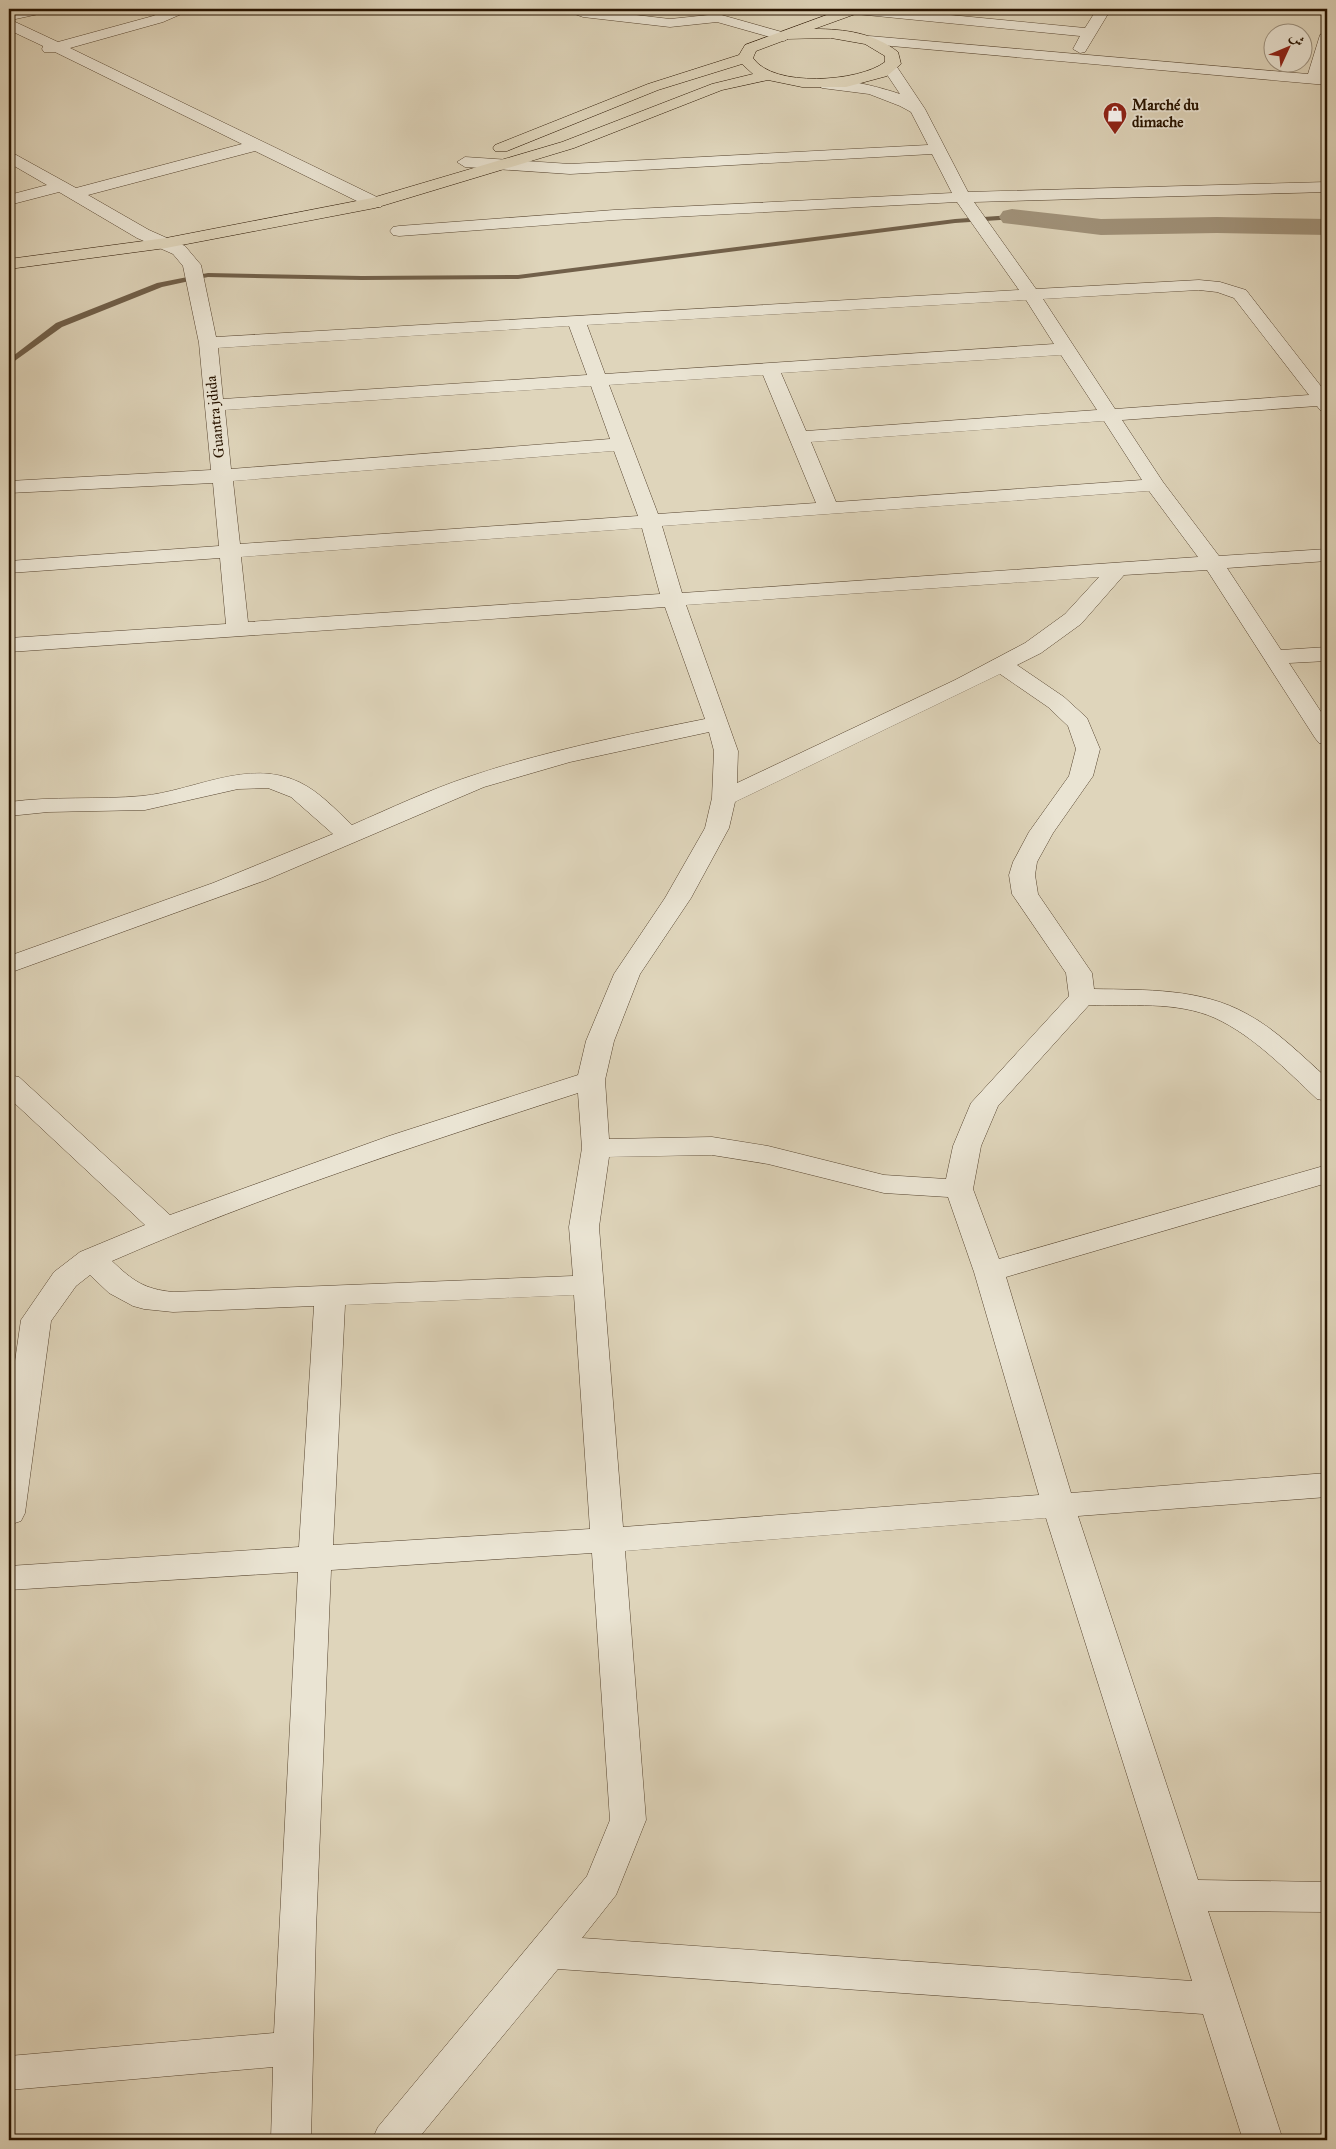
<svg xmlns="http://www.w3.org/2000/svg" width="1336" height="2149" viewBox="0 0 1336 2149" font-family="'IM FELL Great Primer',Amiri,serif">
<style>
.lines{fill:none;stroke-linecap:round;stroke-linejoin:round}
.stream{fill:#71604a;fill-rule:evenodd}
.canal{fill:#a1937b;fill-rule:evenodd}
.minor-casing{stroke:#56442f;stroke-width:1}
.major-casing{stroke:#281400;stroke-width:1}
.minor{fill:#eae4d3;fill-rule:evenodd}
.major{fill:#dfd5bb;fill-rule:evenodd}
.labels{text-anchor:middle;stroke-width:4;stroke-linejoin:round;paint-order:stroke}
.far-poi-label{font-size:15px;font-weight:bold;fill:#281400;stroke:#eae4d3;text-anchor:start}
.far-street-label{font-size:15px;fill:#281400;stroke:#eae4d3}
</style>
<rect width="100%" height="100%" fill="#dfd5bb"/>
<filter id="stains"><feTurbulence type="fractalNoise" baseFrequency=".004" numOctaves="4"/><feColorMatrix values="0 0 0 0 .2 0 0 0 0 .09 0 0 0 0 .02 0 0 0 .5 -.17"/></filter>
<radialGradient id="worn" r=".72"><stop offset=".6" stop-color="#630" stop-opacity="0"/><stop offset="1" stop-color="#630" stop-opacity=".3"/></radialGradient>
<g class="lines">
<path class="stream" d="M1012 215 1016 217 1015 219 955 223 518 279 362 280 208 277 162 287 62 327 9 365V359L56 323 157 283 208 273 362 276 518 275 955 219Z"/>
<path class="canal" d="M1012 209 1101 219 1217 217 1327 219V235L1217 233 1101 235 1003 223 999 217 1003 211Z"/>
<defs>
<path id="minor" d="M23 9H50L48 12 11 20 58 42 153 16 169 9H188L186 12 163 22 70 48 381 199 383 203 381 207H369L255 151 88 195 149 230 185 246 201 265 216 337 1019 290 957 202 614 220 399 236 393 235 390 231 393 227 399 226 614 210 952 193 932 154 570 174 465 167 457 162 465 157 570 164 928 145 911 112 900 106 869 94 822 88 814 83C823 71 886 89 900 94L882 67 890 62 895 64 925 109 968 192 1327 182V192L974 202 1036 289 1199 280 1220 282 1246 290 1327 394V412L1320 410 1317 406 1122 420 1163 482 1219 556 1327 549V561L1227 568 1281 650 1327 647V661L1289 663 1327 721V745L1319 743 1315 738 1207 570 1124 575 1081 624 1041 653 1017 665 1064 697 1087 718 1100 749 1093 776 1053 833 1037 862 1035 875 1038 894 1092 973 1094 989C1145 990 1201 988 1247 1014 1277 1030 1302 1056 1327 1078V1101L1317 1099C1286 1070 1254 1036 1215 1018 1177 1001 1129 1006 1089 1005L998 1106 981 1146 973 1189 999 1259 1327 1165V1183L1006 1277 1071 1493 1327 1473V1497L1078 1516 1198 1880 1327 1882V1912L1208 1911 1283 2140H1243L1203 2014 558 1969 417 2140H372L378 2127 587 1876 610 1820 592 1553 331 1570 316 1929 311 2140H271L273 2067 9 2090V2056L274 2033 298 1572 9 1590V1566L299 1547 314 1306 173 1312 144 1309 133 1306 109 1293 90 1275 76 1286 51 1321 25 1513 21 1521 9 1525V1402L21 1320 54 1272 80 1252 145 1225 9 1098V1075L19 1077 170 1215 389 1136 578 1075 586 1041 614 974 665 898 705 828 712 798 714 751 709 732 570 762 484 787 266 880 9 973V956L213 883 333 834 291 797 268 788 238 789 145 810 48 812 9 816V802C53 796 98 800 142 796 194 791 248 758 299 782 320 792 336 810 352 825 391 808 429 790 468 777 545 751 625 735 705 719L665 607 9 652V638L226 624 220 558 9 573V561L219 546 213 483 9 493V481L211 470 199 343 183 266 173 254 137 238 59 192 9 205V195L47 185 9 163V151L76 188 242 144 55 52H44L42 49 43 46 9 30V12ZM1199 290 1217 292 1234 298 1309 395 1115 409 1043 299ZM1026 300 1054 344 605 374 587 325ZM569 326 587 375 223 399 218 348ZM1061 355 1097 410 806 431 781 373ZM763 375 816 503 658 514 609 385ZM591 386 610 439 231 469 225 410ZM1104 421 1142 480 836 502 811 442ZM614 451 638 516 240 544 233 481ZM1149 491 1198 557 682 593 662 526ZM642 528 660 594 248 622 241 557ZM1099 577 1065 614 1025 643 955 680 737 783 738 751 686 605ZM1000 674 1048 707 1068 726 1076 749 1069 776 1029 832 1013 862 1009 875 1012 894 1066 973 1069 996 971 1103 953 1146 946 1179 884 1175 768 1146 712 1137 609 1139 605 1080 614 1041 640 974 691 898 729 828 735 802ZM578 1093 582 1148 569 1227 573 1276 173 1292C144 1289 133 1281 112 1261 263 1195 421 1144 578 1093ZM712 1155 768 1164 884 1193 948 1197 974 1272 1039 1495 623 1527 599 1227 609 1157ZM574 1295 590 1529 333 1545 345 1305ZM1046 1518 1192 1981 582 1938 616 1895 646 1820 625 1551Z
M567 9H585L670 19 718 14 789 34 791 37 784 41 717 22 670 27 583 17 569 12Z
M839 9H888L1085 28 1097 9H1111L1085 52 1080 53 1073 49 1080 36 846 13Z
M1327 31V60L1323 75H1327V85L869 44 862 40 869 36 1308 74 1320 35Z"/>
<path id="major" d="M843 9H863L861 12 814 29C845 29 874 33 898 52L901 64 887 76 846 87H802L768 80 722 90 574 148 375 208 166 248 9 269V259L166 238 372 198 562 142 712 84 753 74 742 64 658 90 507 151H495L493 148 495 145 648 84 739 55 745 45ZM831 38 865 44 885 56V62C859 82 773 88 753 58L756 51 788 39Z"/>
</defs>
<use href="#minor" class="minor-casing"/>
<use href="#major" class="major-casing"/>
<use href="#minor" class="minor"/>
<use href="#major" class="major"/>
</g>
<defs>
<symbol id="shop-pin" viewBox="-11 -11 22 30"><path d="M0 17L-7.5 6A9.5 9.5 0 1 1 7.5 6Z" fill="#8f2418" stroke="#eae4d3"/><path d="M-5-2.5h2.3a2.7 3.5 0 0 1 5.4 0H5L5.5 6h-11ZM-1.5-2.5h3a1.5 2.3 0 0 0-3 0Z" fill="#fff"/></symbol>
</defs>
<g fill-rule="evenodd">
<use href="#shop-pin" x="1101" y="100" width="28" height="38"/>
</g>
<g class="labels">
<g class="far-poi-label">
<text x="1132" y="110">Marché du<tspan x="1132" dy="17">dimache</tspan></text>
</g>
<g class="far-street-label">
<text transform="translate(215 417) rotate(-96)" y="5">Guantra jdida</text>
</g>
</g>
<rect width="1336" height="2149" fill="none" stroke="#dfd5bb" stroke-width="30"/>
<rect x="10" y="10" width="1316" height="2129" fill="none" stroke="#281400" stroke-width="2.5"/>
<rect x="15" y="15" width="1306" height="2119" fill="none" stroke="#281400"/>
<g transform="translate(1288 48) rotate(46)"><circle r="24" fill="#eae4d3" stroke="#9c917f"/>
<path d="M0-4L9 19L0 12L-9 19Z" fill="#8f2418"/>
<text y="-8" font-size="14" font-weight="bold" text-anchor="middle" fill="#281400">ش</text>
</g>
<rect width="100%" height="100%" filter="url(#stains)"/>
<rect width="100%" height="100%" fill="url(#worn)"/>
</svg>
